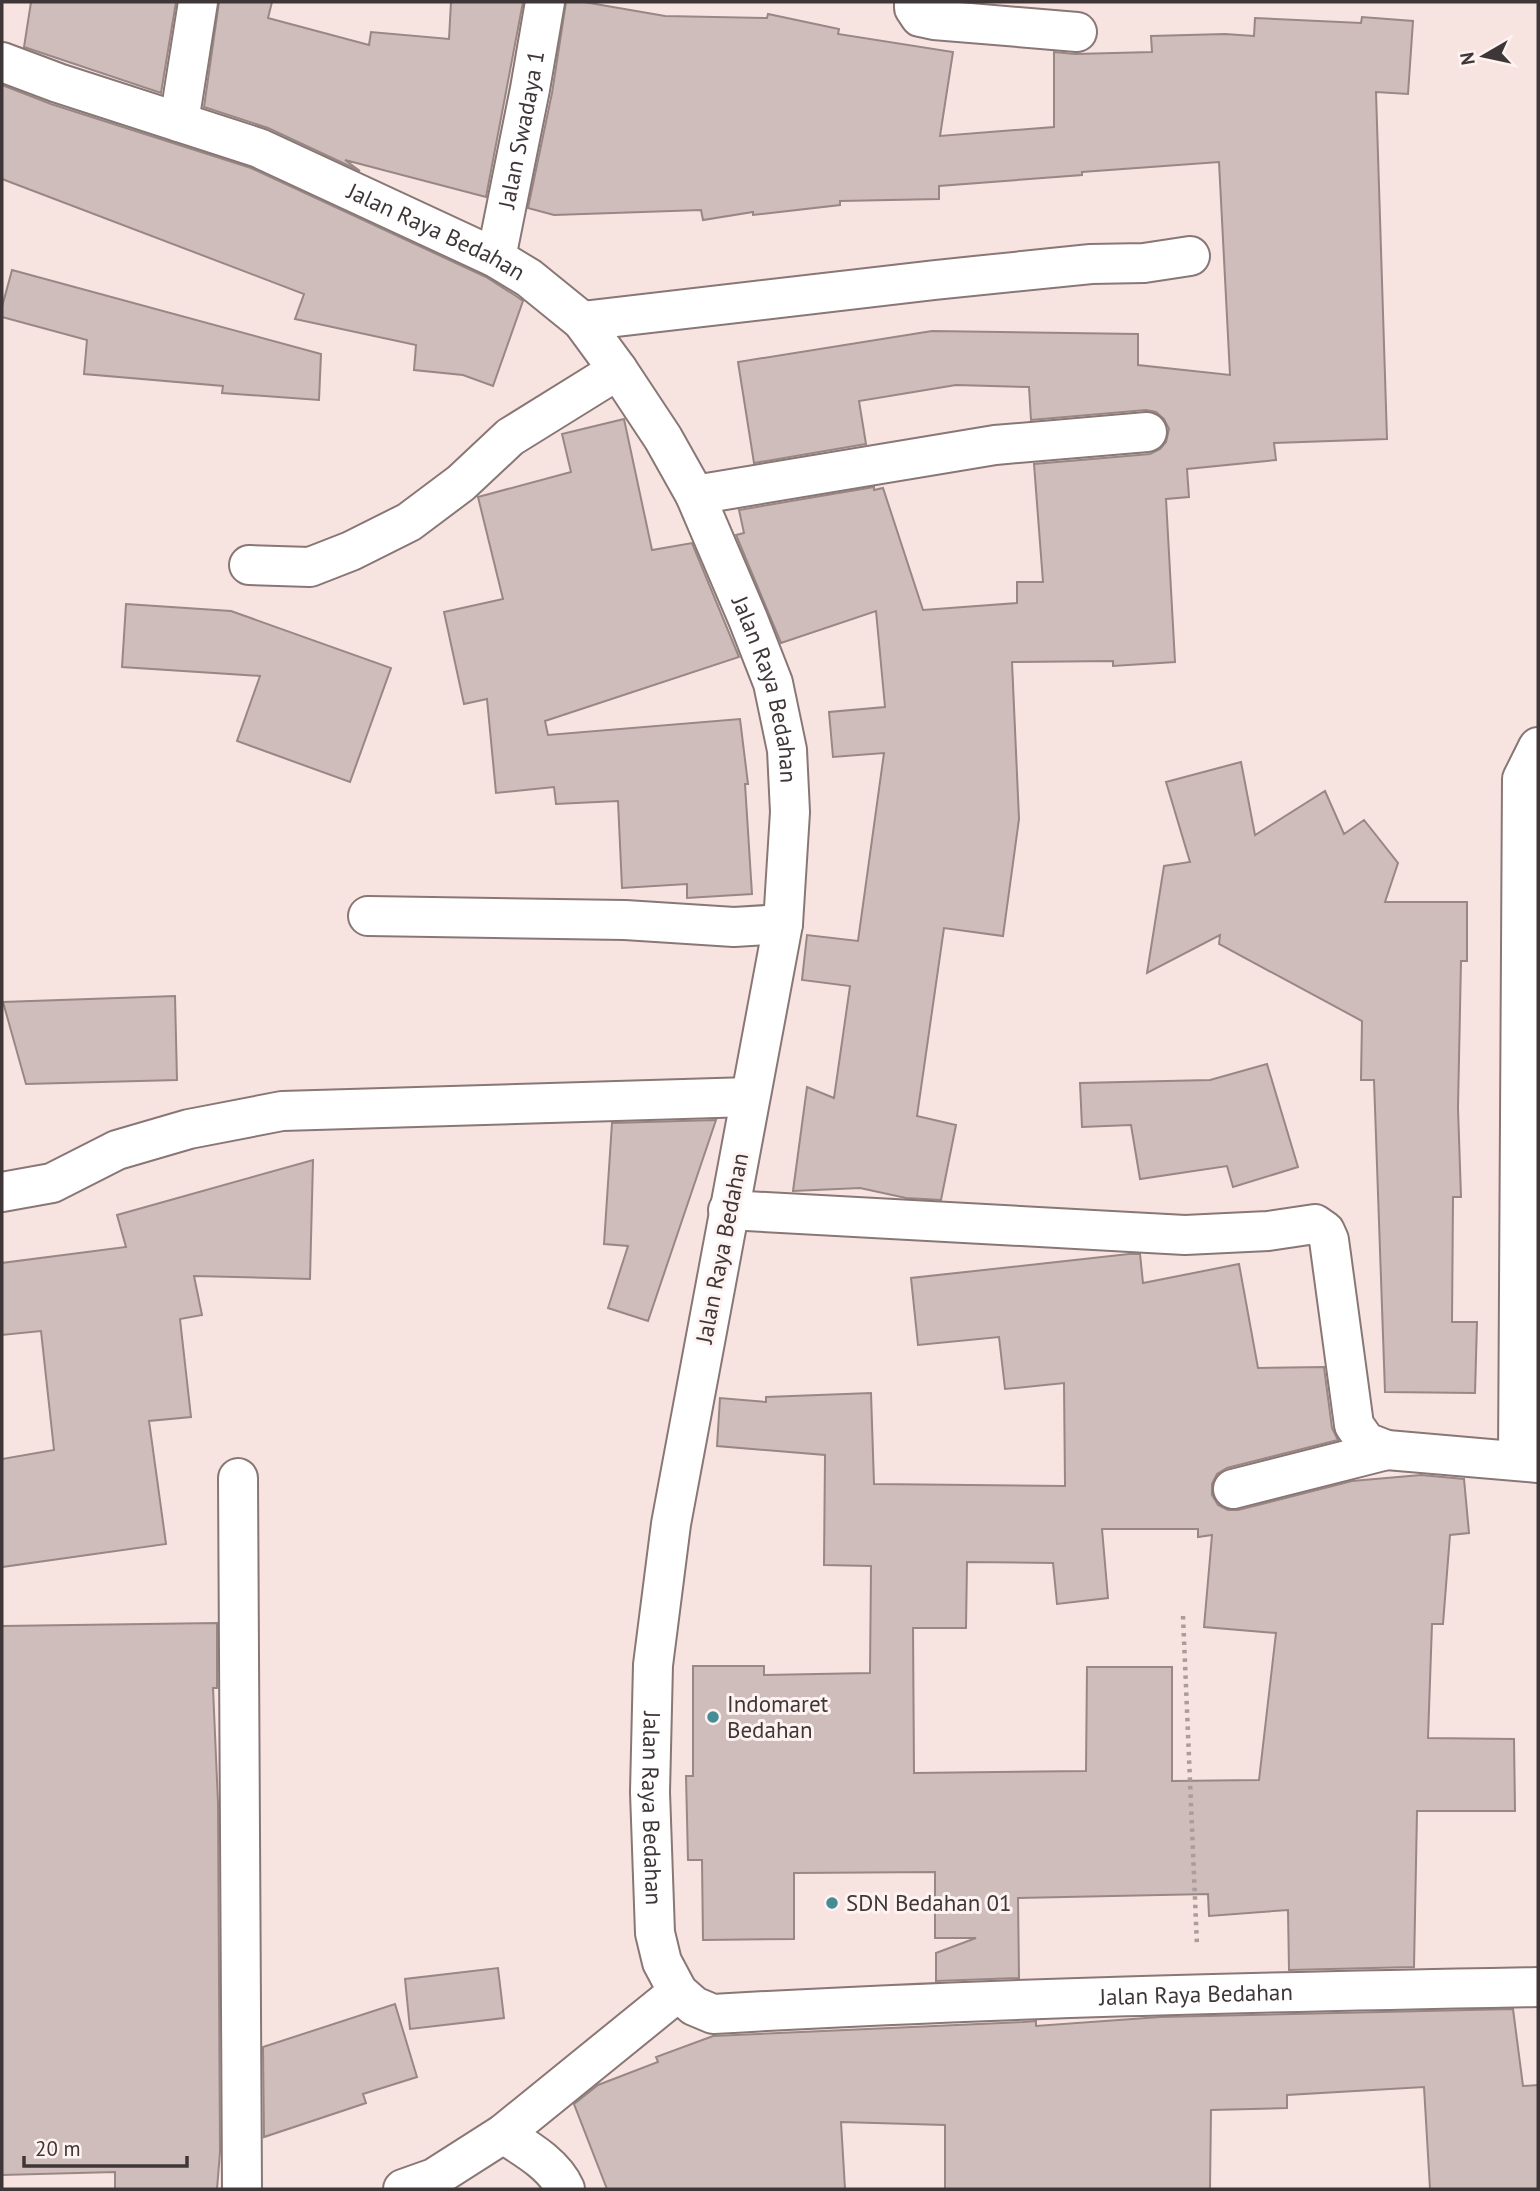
<svg xmlns="http://www.w3.org/2000/svg" width="1540" height="2191" viewBox="0 0 1540 2191" font-family="'PT Sans',sans-serif">
<style>
.building{fill:#cfbdbb;stroke:#988785;stroke-width:2;fill-rule:evenodd}
.lines{fill:none;stroke-linecap:round;stroke-linejoin:round}
.minor-casing{stroke:#887775;stroke-width:42}
.tertiary-casing{stroke:#887775;stroke-width:42}
.path{stroke:#aa9c9a;stroke-width:4.5;stroke-dasharray:3.5 5;stroke-linecap:butt}
.minor{stroke:#fff;stroke-width:38}
.tertiary{stroke:#fff;stroke-width:38}
.poi-dot{fill:#458c94;stroke:#fef3f1;stroke-width:2.5}
.labels{text-anchor:middle;stroke-width:6;stroke-linejoin:round;paint-order:stroke}
.street-label{font-size:23px;fill:#3f3737;stroke:#fef3f1}
.poi-label{font-size:23px;fill:#3f3737;stroke:#fef3f1;text-anchor:start}
</style>
<rect width="100%" height="100%" fill="#f7e4e1"/>
<path class="building" d="M31 2H176L161 93 24 47Z
M219 2H272L268 18 369 45 371 32 449 39 451 2H523L486 197 345 160 360 171 268 128 204 107Z
M566 2H584L665 16 767 18 768 14 839 29 838 34 953 52 940 136 1054 127V52L1075 54 1152 52 1151 36 1225 34 1254 36 1255 18 1361 23 1362 17 1413 21 1408 94 1376 92 1387 439 1274 443 1276 460 1187 469 1189 497 1166 499 1175 662 1113 666V661L1012 662 1019 819 1003 936 944 928 917 1116 956 1125 941 1200 906 1198 860 1188 793 1191 807 1087 834 1098 850 986 802 980 807 935 858 941 884 753 833 757 829 712 885 707 876 611 781 643 736 535 744 533 739 510 874 487V490L883 488 923 610 1017 603V582H1043L1034 464 1150 454 1160 449 1166 442 1169 429 1164 419 1156 412 1146 410 1031 420 1029 387 956 385 859 401 866 444 754 463 738 362 932 331 1138 334V365L1230 375 1219 162 1082 172V175L939 186V199L840 201V205L753 215V212L703 220 701 210 554 215 528 208 552 93Z
M2 85 51 104 251 168 486 277 516 296 523 301 493 386 463 375 414 370 416 345 295 319 304 294 2 179Z
M12 270 321 354 319 400 222 393 223 386 84 374 87 340 2 317V307Z
M624 419 652 550 692 543 739 657 545 721 548 735 740 719 748 784H745L752 894 687 898V884L622 888 618 801 556 804 554 787 496 793 487 699 464 704 444 612 503 599 478 497 571 472 562 434Z
M126 604 231 611 391 668 350 782 237 741 260 676 122 667Z
M1241 762 1255 835 1325 791 1344 834 1364 820 1398 863 1385 902H1467V961H1461L1458 1108 1461 1197H1453L1452 1322H1477L1475 1393 1385 1392 1374 1080H1361L1362 1021 1219 944 1220 935 1147 973 1164 866 1190 862 1166 782Z
M175 996 177 1080 26 1084 3 1002Z
M1267 1064 1298 1167 1233 1187 1227 1166 1140 1179 1131 1125 1082 1127 1080 1083 1210 1080Z
M716 1120 648 1321 608 1308 628 1246 604 1244 612 1123Z
M313 1160 310 1279 194 1276 202 1315 180 1319 191 1417 149 1421 166 1544 2 1567V1459L54 1450 41 1331 2 1335V1263L126 1247 117 1215Z
M1129 1254H1140L1143 1283 1239 1264 1258 1368 1324 1367 1332 1428 1338 1440 1227 1468 1217 1474 1212 1484V1495L1218 1505 1228 1510H1238L1352 1481 1421 1475 1464 1479 1469 1533 1450 1535 1443 1624H1432L1428 1738 1514 1739 1515 1811H1417L1414 1967 1289 1970 1288 1910 1209 1916 1208 1894 1018 1898 1019 1978 936 1981V1953L976 1938H935V1872L794 1873V1939L703 1940 702 1860H688L686 1776H693V1666H764V1675L870 1673 871 1566 824 1565 825 1455 717 1446 720 1398 766 1402V1397L871 1393 874 1484 1065 1486 1064 1383 1005 1389 999 1337 918 1345 911 1278ZM1102 1529H1198V1537L1212 1535 1204 1627 1276 1633 1259 1780 1172 1781V1667H1087L1086 1771 914 1773 913 1628H966L967 1562 1053 1563 1057 1604 1108 1598Z
M217 1623V1688H213L218 1803 220 2152 217 2189H115V2172L2 2175V1626Z
M498 1968 504 2018 410 2029 405 1979Z
M395 2004 417 2077 363 2094 366 2103 264 2137 263 2047Z
M1513 2009 1523 2086 1538 2085V2189H1430L1424 2087 1287 2095V2108L1211 2110 1210 2189H945V2125L841 2122 845 2189H607L574 2104 598 2085 658 2062 656 2057 713 2036 1023 2022 1036 2021V2026L1160 2017Z"/>
<g class="lines">
<defs>
<g id="minor">
<path d="M914 2V8L920 17 934 20 1077 32"/>
<path d="M179 122 198 2"/>
<path id="s1" d="M496 258 530 89 545 2"/>
<path d="M582 321 935 280 1091 264 1144 263 1190 256"/>
<path d="M695 495 995 445 1147 432"/>
<path d="M249 565 310 567 351 551 409 522 461 483 510 437 618 370"/>
<path d="M368 916 625 920 734 927 783 924"/>
<path d="M2 1192 52 1183 117 1150 189 1129 282 1111 750 1097"/>
<path d="M728 1210 1185 1235 1268 1231 1315 1224 1325 1231 1329 1240 1354 1425 1366 1442 1387 1450 1538 1463"/>
<path d="M1518 1459 1522 779 1538 747"/>
<path d="M238 1478 242 2189"/>
<path d="M1233 1489 1387 1450"/>
<path d="M503 2134C525 2148 554 2164 565 2189"/>
<path d="M403 2189 434 2178 503 2134 678 1992"/>
</g>
<g id="tertiary">
<path id="s2" d="M2 62 58 83 259 148 496 258 529 278 582 321 618 370 663 438 695 495 748 619 773 683 787 750 790 812 783 924 671 1524 653 1665 650 1792 655 1933 662 1962 678 1992 694 2006 713 2014C988 1998 1263 1992 1538 1987"/>
</g>
</defs>
<use href="#minor" class="minor-casing"/>
<use href="#tertiary" class="tertiary-casing"/>
<path class="path" d="M1183 1616 1197 1946"/>
<use href="#minor" class="minor"/>
<use href="#tertiary" class="tertiary"/>
</g>
<g class="poi-dot">
<circle cx="713" cy="1717" r="7"/>
<circle cx="832" cy="1903" r="7"/>
</g>
<g class="labels">
<g class="street-label">
<text dy="8" stroke="none"><textPath href="#s1" startOffset="131">Jalan Swadaya 1</textPath></text>
<text dy="8" stroke="none"><textPath href="#s2" startOffset="467">Jalan Raya Bedahan</textPath></text>
<text dy="8" stroke="none"><textPath href="#s2" startOffset="1055">Jalan Raya Bedahan</textPath></text>
<text transform="translate(722 1248) rotate(-79)" y="8">Jalan Raya Bedahan</text>
<text dy="8" stroke="none"><textPath href="#s2" startOffset="2189">Jalan Raya Bedahan</textPath></text>
<text dy="8" stroke="none"><textPath href="#s2" startOffset="2903">Jalan Raya Bedahan</textPath></text>
</g>
<g class="poi-label">
<text x="727" y="1712">Indomaret<tspan x="727" dy="26">Bedahan</tspan></text>
<text x="846" y="1911">SDN Bedahan 01</text>
</g>
</g>
<rect width="1540" height="2191" fill="none" stroke="#3f3737" stroke-width="7"/>
<g transform="translate(1484 56) rotate(261)" stroke="#fef3f1" stroke-width="5" paint-order="stroke">
<path d="M0-5L12 26L0 18L-12 26Z" fill="#3f3737"/>
<text y="-10" font-size="19" font-weight="bold" text-anchor="middle" fill="#3f3737">N</text>
</g>
<path d="M24 2156v10h163v-10" fill="none" stroke="#3f3737" stroke-width="3.5"/>
<text x="35" y="2156" font-size="21" fill="#3f3737" stroke="#fef3f1" stroke-width="5" paint-order="stroke">20 m</text>
</svg>
